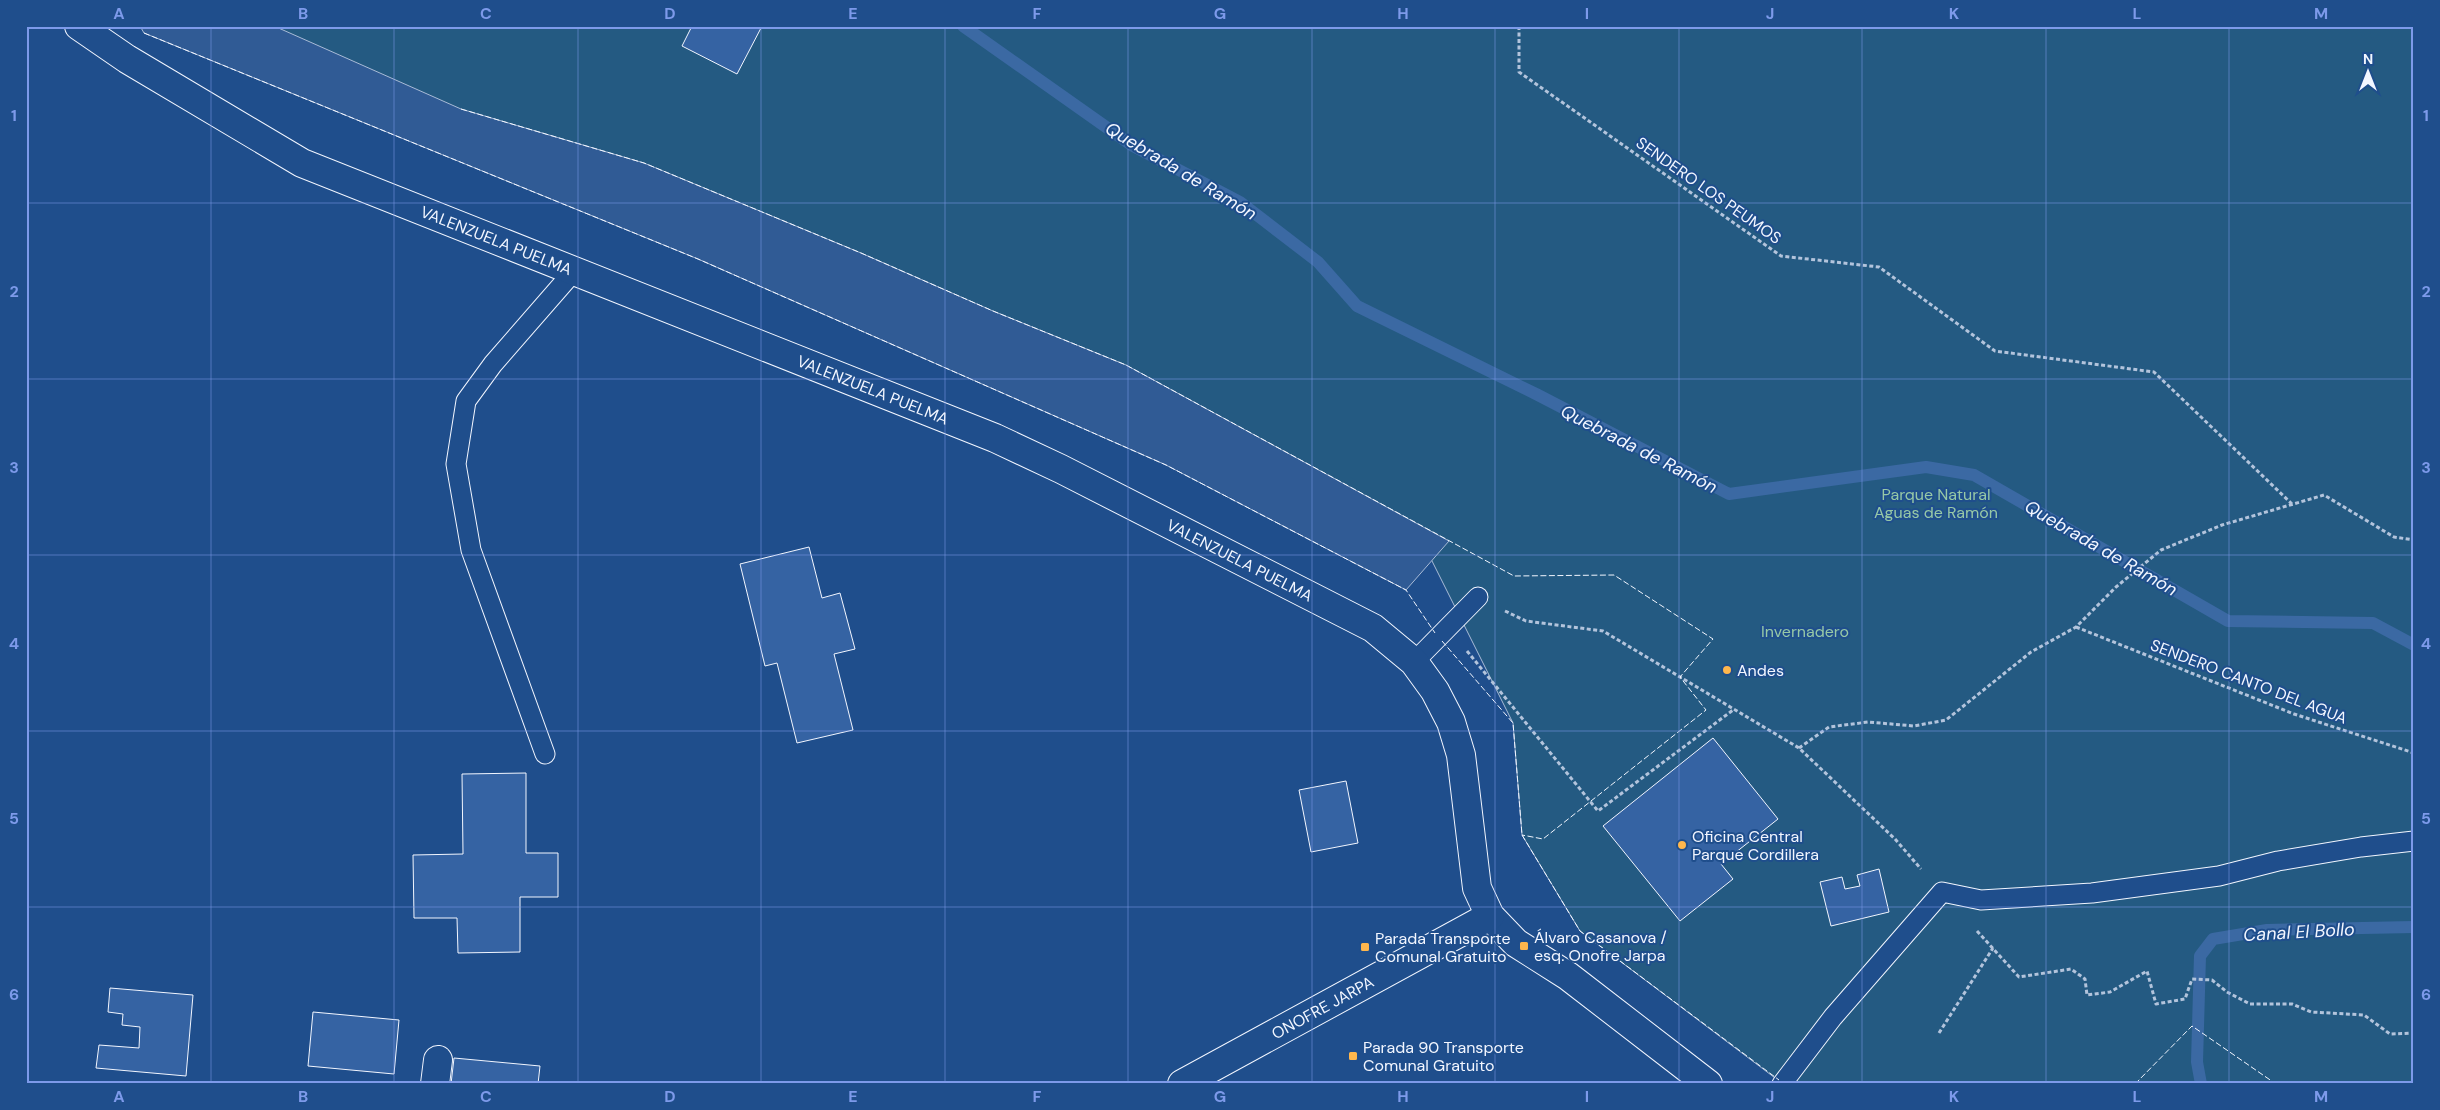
<svg xmlns="http://www.w3.org/2000/svg" width="2440" height="1110" viewBox="0 0 2440 1110" font-family="'DM Sans',sans-serif">
<style>
.green{fill:#245a82;stroke:#a8bbd7}
.parking{fill:#305b95;stroke:#a8bbd7}
.lines{fill:none;stroke-linecap:round;stroke-linejoin:round}
.stream{stroke:#3b69a3;stroke-width:12}
.building{fill:#3563a3;stroke:#f2f6ff}
.service-casing{stroke:#f2f6ff;stroke-width:21}
.minor-casing{stroke:#f2f6ff;stroke-width:30}
.tertiary-casing{stroke:#f2f6ff;stroke-width:30}
.path{stroke:#b3c4dc;stroke-width:3;stroke-dasharray:4 2.5;stroke-linecap:butt}
.service{stroke:#1f4e8c;stroke-width:19}
.minor{stroke:#1f4e8c;stroke-width:28}
.tertiary{stroke:#1f4e8c;stroke-width:28}
.fence{stroke:#f2f6ff;stroke-width:1;stroke-dasharray:6 2.5;stroke-linecap:butt}
.grid{fill:none;stroke:#7d9aea;stroke-width:1;stroke-opacity:0.55}
.poi-dot{fill:#ffb74d;stroke:#1f4e8c;stroke-width:2}
.labels{text-anchor:middle;stroke-width:4;stroke-linejoin:round;paint-order:stroke}
.street-label{font-size:16px;fill:#f2f6ff;stroke:#1f4e8c}
.park-label{font-size:16px;fill:#97c8a6;stroke:#1f4e8c}
.poi-label{font-size:16px;fill:#f2f6ff;stroke:#1f4e8c;text-anchor:start}
.water-label{font-size:18px;font-style:italic;fill:#f2f6ff;stroke:#1f4e8c}
.neatline{fill:none;stroke:#7d9aea;stroke-width:2}
.grid-label{font-size:16px;text-anchor:middle;font-weight:bold;fill:#7d9aea}
</style>
<rect width="100%" height="100%" fill="#1f4e8c"/>
<path class="green" d="M229 26H2414V1084H1783L1580 931 1522 835 1513 723 1430 557Z"/>
<path class="parking" d="M140 26H274L461 109 644 163 861 253 993 311 1126 365 1449 541 1406 590 1166 465 698 259 144 33Z"/>
<g class="lines">
<path class="stream" d="M963 26 1133 146 1240 202 1318 262 1357 306 1538 395 1729 494 1926 467 1974 475 2228 621 2373 623 2414 645
M2201 1084 2197 1062 2200 956 2213 939 2267 930 2414 927"/>
</g>
<path class="building" d="M692 26H757L761 28 737 74 682 46Z
M809 547 822 598 840 593 855 649 834 654 853 730 797 743 777 663 765 666 740 564Z
M1713 738 1778 819 1721 864 1733 879 1680 921 1603 826Z
M526 773V853H558V897H520V952L458 953 457 918H414L413 855 463 854 462 774Z
M1346 781 1358 843 1311 852 1299 790Z
M1879 869 1889 912 1831 926 1820 882 1842 877 1845 889 1860 886 1857 875Z
M110 988 193 995 186 1076 96 1068 99 1045 139 1048 140 1027 122 1025 123 1014 108 1012Z
M313 1012 399 1020 394 1074 308 1066Z
M454 1058 540 1066 538 1084H451Z"/>
<g class="lines">
<defs>
<path id="service" d="M1414 662 1478 597
M545 754 471 550 456 464 466 401 493 364 574 271
M1782 1084 1833 1017 1942 892 1981 900 2092 893 2219 876 2278 861 2361 847 2414 841"/>
<path id="minor" d="M435 1084 438 1060"/>
<g id="tertiary">
<path id="s1" d="M79 26 127 59 302 163 995 438 1061 469 1373 628 1414 662 1435 691 1451 722 1461 755 1477 888 1490 916 1516 943 1568 976 1708 1084"/>
<path id="s2" d="M1182 1084 1490 916"/>
</g>
</defs>
<use href="#service" class="service-casing"/>
<use href="#minor" class="minor-casing"/>
<use href="#tertiary" class="tertiary-casing"/>
<path class="path" d="M1519 26V72L1781 256 1879 267 1995 351 2154 372 2292 504
M1505 611 1526 621 1603 631 1799 748 1895 839 1921 869
M2076 627 2294 714 2414 753
M1467 651 1598 811 1733 710
M1799 748 1829 727 1868 722 1914 726 1946 720 2031 652 2076 627 2116 587 2161 550 2222 525 2324 495 2394 537 2414 540
M1977 931 2019 977 2071 969 2085 979 2087 995 2110 992 2147 971 2156 1004 2185 999 2192 979 2212 980 2227 992 2250 1004H2292L2311 1012 2364 1015 2390 1034 2414 1033
M1939 1033 1993 948"/>
<use href="#service" class="service"/>
<use href="#minor" class="minor"/>
<use href="#tertiary" class="tertiary"/>
<path class="fence" d="M144 33 698 259 1166 465 1406 590 1435 633
M461 109 644 163 861 253 993 311 1126 365 1514 576 1614 575 1713 639 1680 677 1706 710 1543 839 1522 835
M1442 641 1513 723 1522 835 1580 931 1779 1080
M2135 1084 2192 1026 2276 1084"/>
</g>
<path class="grid" d="M211 26V1084M394 26V1084M578 26V1084M761 26V1084M945 26V1084M1128 26V1084M1312 26V1084M1495 26V1084M1679 26V1084M1862 26V1084M2046 26V1084M2229 26V1084M26 203H2414M26 379H2414M26 555H2414M26 731H2414M26 907H2414"/>
<g class="poi-dot">
<circle cx="1727" cy="670" r="5"/>
<circle cx="1682" cy="845" r="5"/>
<rect x="1519" y="941" width="10" height="10" rx="2.5"/>
<rect x="1360" y="942" width="10" height="10" rx="2.5"/>
<rect x="1348" y="1051" width="10" height="10" rx="2.5"/>
</g>
<g class="labels">
<g class="street-label">
<text transform="translate(1709 190) rotate(35)" y="6">SENDERO LOS PEUMOS</text>
<text dy="6" stroke="none"><textPath href="#s1" startOffset="471">VALENZUELA PUELMA</textPath></text>
<text dy="6" stroke="none"><textPath href="#s1" startOffset="876">VALENZUELA PUELMA</textPath></text>
<text dy="6" stroke="none"><textPath href="#s1" startOffset="1281">VALENZUELA PUELMA</textPath></text>
<text transform="translate(2249 681) rotate(21)" y="6">SENDERO CANTO DEL AGUA</text>
<text dy="6" stroke="none"><textPath href="#s2" startOffset="160">ONOFRE JARPA</textPath></text>
</g>
<g class="park-label">
<text x="1936" y="500">Parque Natural<tspan x="1936" dy="18">Aguas de Ramón</tspan></text>
<text x="1805" y="637">Invernadero</text>
</g>
<g class="poi-label">
<text x="1737" y="676">Andes</text>
<text x="1692" y="842">Oficina Central<tspan x="1692" dy="18">Parque Cordillera</tspan></text>
<text x="1534" y="943">Álvaro Casanova /<tspan x="1534" dy="18">esq. Onofre Jarpa</tspan></text>
<text x="1375" y="944">Parada Transporte<tspan x="1375" dy="18">Comunal Gratuito</tspan></text>
<text x="1363" y="1053">Parada 90 Transporte<tspan x="1363" dy="18">Comunal Gratuito</tspan></text>
</g>
<g class="water-label">
<text transform="translate(1181 171) rotate(31)" y="6">Quebrada de Ramón</text>
<text transform="translate(1639 449) rotate(27)" y="6">Quebrada de Ramón</text>
<text transform="translate(2101 548) rotate(30)" y="6">Quebrada de Ramón</text>
<text transform="translate(2299 932) rotate(-3)" y="6">Canal El Bollo</text>
</g>
</g>
<rect width="2440" height="1110" fill="none" stroke="#1f4e8c" stroke-width="55"/>
<g transform="translate(2368 72)" stroke="#1f4e8c" stroke-width="4" paint-order="stroke">
<path d="M0-4L9 19L0 12L-9 19Z" fill="#f2f6ff"/>
<text y="-8" font-size="14" font-weight="bold" text-anchor="middle" fill="#f2f6ff">N</text>
</g>
<rect x="28" y="28" width="2384" height="1054" class="neatline"/>
<g class="grid-label">
<text x="119" y="19">A</text>
<text x="303" y="19">B</text>
<text x="486" y="19">C</text>
<text x="670" y="19">D</text>
<text x="853" y="19">E</text>
<text x="1037" y="19">F</text>
<text x="1220" y="19">G</text>
<text x="1403" y="19">H</text>
<text x="1587" y="19">I</text>
<text x="1770" y="19">J</text>
<text x="1954" y="19">K</text>
<text x="2137" y="19">L</text>
<text x="2321" y="19">M</text>
<text x="14" y="121">1</text>
<text x="2426" y="121">1</text>
<text x="14" y="297">2</text>
<text x="2426" y="297">2</text>
<text x="14" y="473">3</text>
<text x="2426" y="473">3</text>
<text x="14" y="649">4</text>
<text x="2426" y="649">4</text>
<text x="14" y="824">5</text>
<text x="2426" y="824">5</text>
<text x="14" y="1000">6</text>
<text x="2426" y="1000">6</text>
<text x="119" y="1102">A</text>
<text x="303" y="1102">B</text>
<text x="486" y="1102">C</text>
<text x="670" y="1102">D</text>
<text x="853" y="1102">E</text>
<text x="1037" y="1102">F</text>
<text x="1220" y="1102">G</text>
<text x="1403" y="1102">H</text>
<text x="1587" y="1102">I</text>
<text x="1770" y="1102">J</text>
<text x="1954" y="1102">K</text>
<text x="2137" y="1102">L</text>
<text x="2321" y="1102">M</text>
</g>
</svg>
